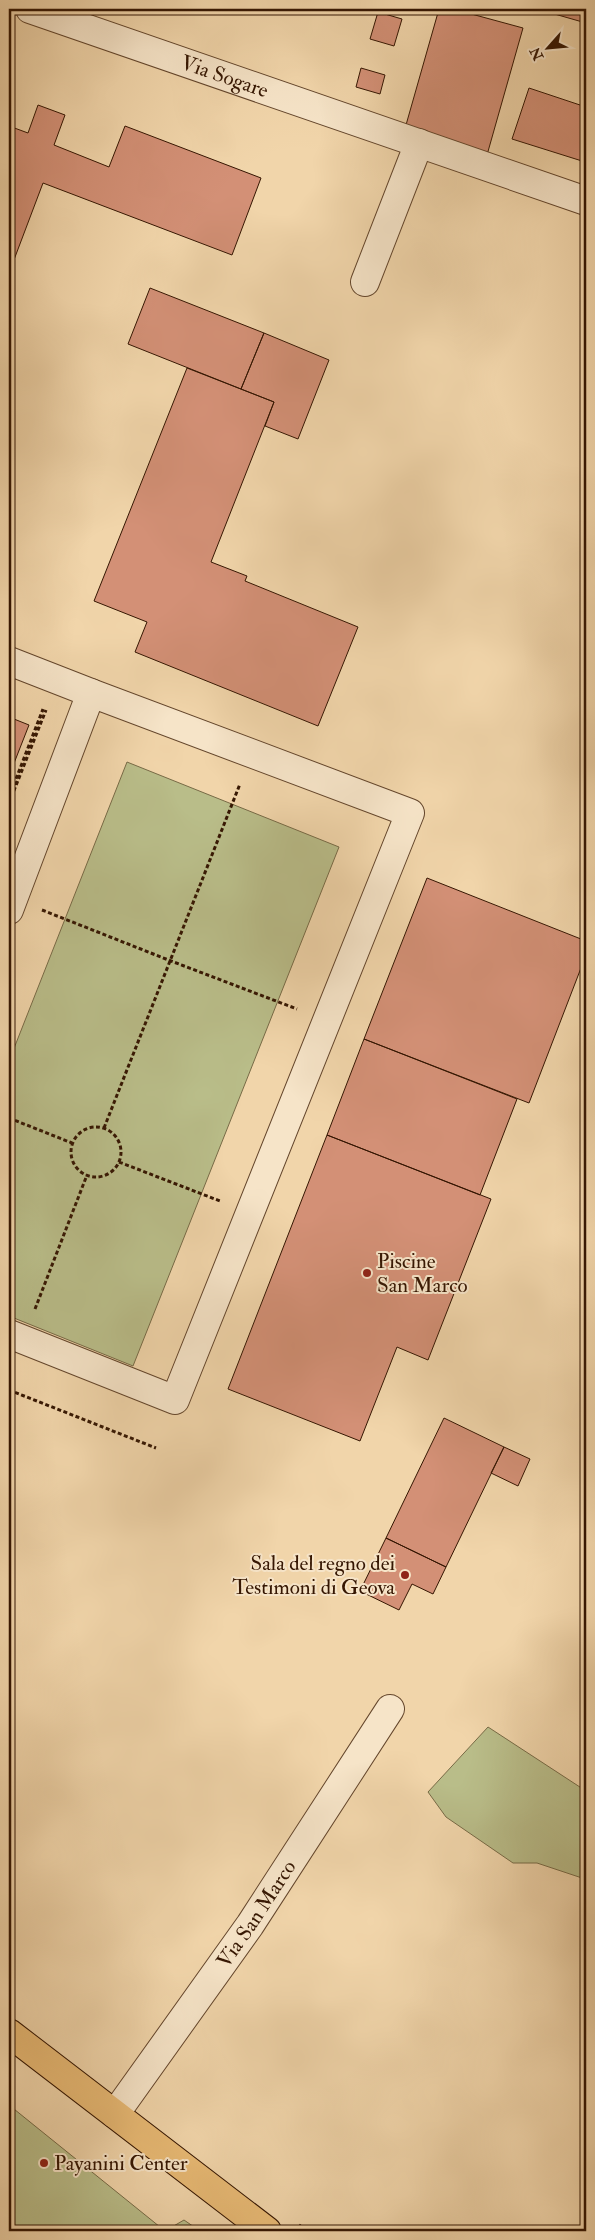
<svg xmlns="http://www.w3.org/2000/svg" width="595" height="2240" viewBox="0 0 595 2240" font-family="'IM FELL Double Pica',serif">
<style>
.green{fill:#b9bd89;stroke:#776a46}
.building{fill:#d39076;stroke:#351602}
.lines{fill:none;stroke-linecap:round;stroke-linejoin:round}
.minor-casing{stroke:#64462c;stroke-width:30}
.major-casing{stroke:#351602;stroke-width:30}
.path{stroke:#351602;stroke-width:3;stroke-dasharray:4 2.5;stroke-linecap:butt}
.minor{stroke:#f6e4c8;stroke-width:28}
.major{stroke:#e8ba75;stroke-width:28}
.poi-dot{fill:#8f2418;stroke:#f6e4c8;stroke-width:2}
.labels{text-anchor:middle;stroke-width:4;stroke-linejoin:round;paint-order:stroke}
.street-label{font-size:21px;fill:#351602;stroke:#f6e4c8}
.poi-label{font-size:21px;fill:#351602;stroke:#f6e4c8;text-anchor:start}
</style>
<rect width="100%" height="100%" fill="#f1d5aa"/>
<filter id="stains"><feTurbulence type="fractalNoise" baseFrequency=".004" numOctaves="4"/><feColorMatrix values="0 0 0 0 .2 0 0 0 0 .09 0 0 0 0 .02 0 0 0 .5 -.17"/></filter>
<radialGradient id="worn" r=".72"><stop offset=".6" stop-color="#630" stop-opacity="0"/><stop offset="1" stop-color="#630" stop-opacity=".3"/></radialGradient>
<path class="green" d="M127 762 339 847 133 1366 9 1316V1061Z
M488 1727 586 1791V1881L585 1879 537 1863H513L446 1817 428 1792Z
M9 2105 165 2231 184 2220 200 2231H9Z"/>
<path class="building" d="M439 9H453L523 28 487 155 404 132Z
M537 9H586V23Z
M378 12 402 19 394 46 370 39Z
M361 68 385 75 380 94 356 87Z
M529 88 586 107V150L582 161 512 139Z
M38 105 65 115 54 145 109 167 125 126 261 178 232 255 43 183 9 273V126L28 133Z
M150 288 264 333 241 389 128 344Z
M264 333 329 360 298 439 265 426 274 402 241 389Z
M187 368 274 402 211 562 247 576 245 581 358 627 318 726 135 652 147 622 94 601Z
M9 717 29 725 9 776Z
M427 878 586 941V955L529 1103 364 1039Z
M364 1039 517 1099 480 1195 327 1135Z
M327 1135 491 1199 428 1360 397 1347 360 1441 228 1389Z
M444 1418 504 1447 446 1567 386 1538Z
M504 1447 530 1459 518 1486 491 1473Z
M386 1538 446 1567 433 1594 412 1584 399 1610 360 1591Z"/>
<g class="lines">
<defs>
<g id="minor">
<path id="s1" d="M30 9 586 201"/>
<path d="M365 282 419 143"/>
<path d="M9 661 91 693"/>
<path d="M9 910 91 693 410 813 175 1400 9 1334"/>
<path id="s2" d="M115 2114 250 1925 390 1709"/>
</g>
<path id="major" d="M9 2033 267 2231"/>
</defs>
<use href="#minor" class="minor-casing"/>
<use href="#major" class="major-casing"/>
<path class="path" d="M9 797 43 709
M9 803 46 710
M42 910 171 961 297 1009
M9 1118 72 1143
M71 1152a25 25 0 1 1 50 0a25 25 0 1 1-50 0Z
M104 1128 240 784
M119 1162 220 1201
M35 1309 87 1175
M9 1376 12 1369
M9 1390 156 1448
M299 2225 307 2231"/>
<use href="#minor" class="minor"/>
<use href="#major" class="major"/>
</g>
<g class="poi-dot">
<circle cx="367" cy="1273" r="5"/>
<circle cx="405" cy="1575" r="5"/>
<circle cx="44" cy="2163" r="5"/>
</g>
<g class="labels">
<g class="street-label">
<text dy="7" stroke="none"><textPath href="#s1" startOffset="206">Via Sogare</textPath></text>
<text dy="7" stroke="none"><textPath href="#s2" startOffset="245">Via San Marco</textPath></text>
</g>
<g class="poi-label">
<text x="377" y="1268">Piscine<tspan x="377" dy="24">San Marco</tspan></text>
<text x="395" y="1570" text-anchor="end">Sala del regno dei<tspan x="395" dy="24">Testimoni di Geova</tspan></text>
<text x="54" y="2170">Payanini Center</text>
</g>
</g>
<rect width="595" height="2240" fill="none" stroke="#f1d5aa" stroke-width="30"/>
<rect x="10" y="10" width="575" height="2220" fill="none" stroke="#351602" stroke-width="2.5"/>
<rect x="15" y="15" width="565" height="2210" fill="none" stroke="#351602"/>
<g transform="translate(548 48) rotate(243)" stroke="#f6e4c8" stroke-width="4" paint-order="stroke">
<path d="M0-4L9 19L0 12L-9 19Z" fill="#351602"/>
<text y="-8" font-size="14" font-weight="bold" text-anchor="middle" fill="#351602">N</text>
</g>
<rect width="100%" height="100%" filter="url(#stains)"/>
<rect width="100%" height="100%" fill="url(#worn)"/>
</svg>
